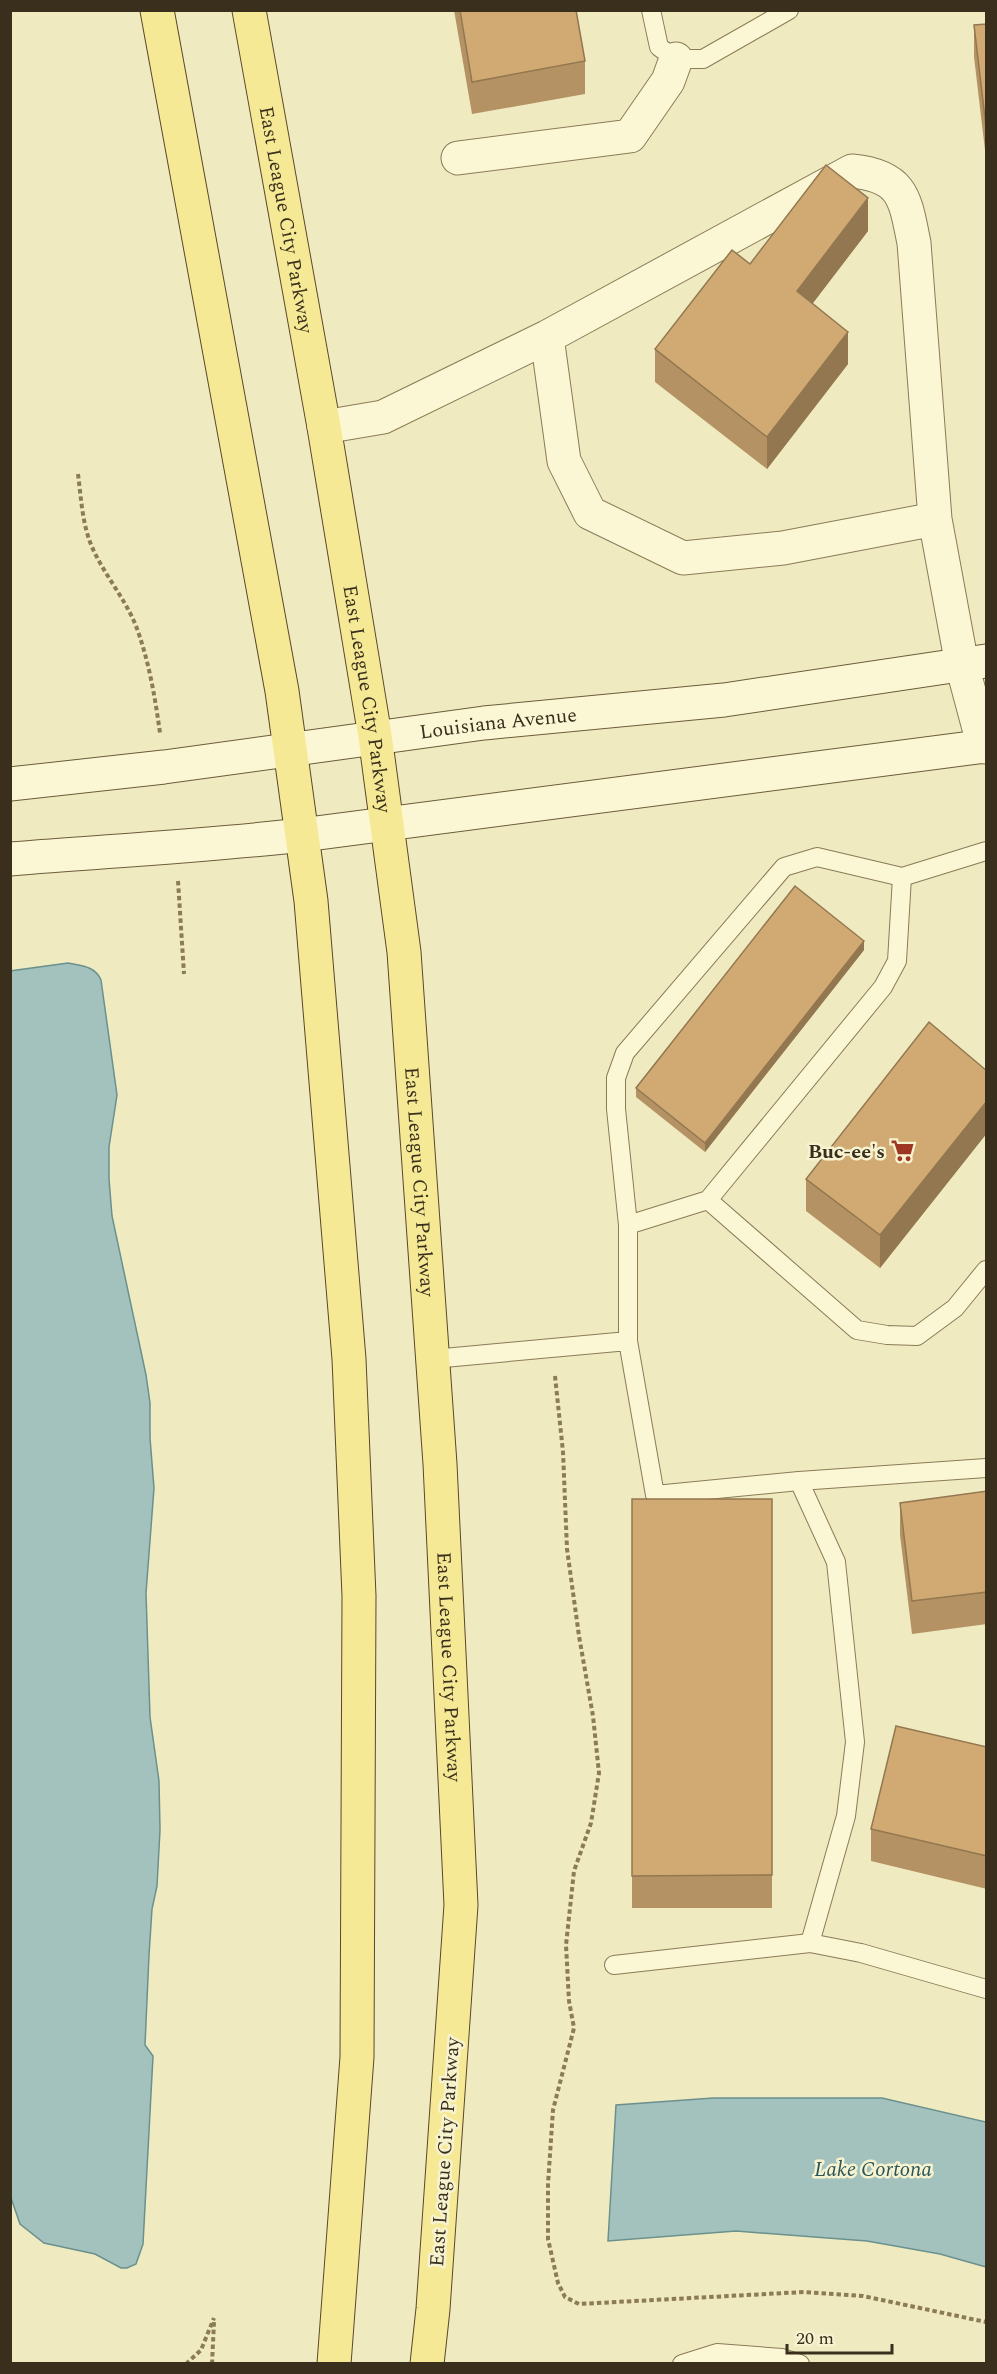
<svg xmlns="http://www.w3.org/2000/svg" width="997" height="2374" viewBox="0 0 997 2374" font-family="Spectral,serif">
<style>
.water{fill:#a3c2be;stroke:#6a918e;stroke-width:1.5}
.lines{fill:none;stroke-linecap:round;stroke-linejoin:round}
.lane-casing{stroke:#8b7b57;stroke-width:20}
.street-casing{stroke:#8b7b57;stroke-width:35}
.secondary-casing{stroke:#6c5c3a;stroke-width:35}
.primary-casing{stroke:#58482b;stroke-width:35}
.path{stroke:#8b7b57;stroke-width:4;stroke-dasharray:4.5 3;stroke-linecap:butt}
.lane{stroke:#fbf6d4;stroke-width:18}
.street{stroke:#fbf6d4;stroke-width:33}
.secondary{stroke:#fbf6d4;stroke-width:33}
.primary{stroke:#f6e995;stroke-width:33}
.wall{fill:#b49263}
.shaded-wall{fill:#927750}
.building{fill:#d1aa73;stroke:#927750;stroke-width:1.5}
.labels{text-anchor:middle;stroke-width:5;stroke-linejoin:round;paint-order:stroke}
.street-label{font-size:20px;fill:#392f1c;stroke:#f7f3d0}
.poi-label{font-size:20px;font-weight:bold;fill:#392f1c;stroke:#f7f3d0;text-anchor:end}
.water-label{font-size:21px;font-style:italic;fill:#2a555a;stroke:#f7f3d0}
</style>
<rect width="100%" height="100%" fill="#f0eac0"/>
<path class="water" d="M68 963C82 966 95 966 101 980L117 1095 109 1147V1179L112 1216 146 1375 150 1403V1438L154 1488 146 1593 150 1717 159 1781 160 1830 157 1886 152 1909 149 1955 145 2045 153 2056 143 2244 136 2264 127 2268H121L95 2254 44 2243 20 2224 10 2195V971Z
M713 2098H882L986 2122V2267L940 2254 867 2241 736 2231 608 2241 616 2105Z"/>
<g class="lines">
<defs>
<path id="lane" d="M651 10 659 47 676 59H703L789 10
M986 851 902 877 817 857 784 867 625 1053 616 1078V1109L628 1225V1341L655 1495 799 1481 986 1468
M708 1200 883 987 897 961 902 877
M628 1225 708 1200 857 1330 887 1335 917 1336 955 1308 986 1270
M433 1359 628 1341
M799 1481 836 1562 855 1742 846 1816 810 1943
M614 1965 810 1943 861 1953 986 1989
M682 2364 717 2353 782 2358 800 2364"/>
<path id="street" d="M458 158 630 136 668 81 676 59
M547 337 564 461 590 513 683 558 783 548 935 519
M324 427 383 417 547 337 852 171C904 176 905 199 914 243L935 519 962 665 984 747"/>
<g id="secondary">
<path id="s1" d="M10 784 164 767 484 723 724 700 986 661"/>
<path d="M10 859C107 851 205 846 302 835L986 746"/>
</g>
<g id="primary">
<path d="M157 10 282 691 311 901 349 1359 359 1596 357 2057 334 2364"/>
<path id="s2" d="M249 10 324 427 375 736 404 952 440 1464 461 1905 433 2309 427 2364"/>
</g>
</defs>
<use href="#lane" class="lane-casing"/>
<use href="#street" class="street-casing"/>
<use href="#secondary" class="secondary-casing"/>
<use href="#primary" class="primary-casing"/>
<path class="path" d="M78 474C81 497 82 520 90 542 101 571 124 596 136 626 149 661 155 697 160 733
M178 881 184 974
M555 1376 563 1452 567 1549 579 1636 593 1716 599 1773 591 1823 574 1871 566 1945 569 2001 574 2028 553 2110 548 2184V2239L558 2283 565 2297 579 2304 804 2292 863 2296 986 2322
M186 2364 201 2350 214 2318
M212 2364 214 2322"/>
<use href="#lane" class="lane"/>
<use href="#street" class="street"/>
<use href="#secondary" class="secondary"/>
<use href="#primary" class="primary"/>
</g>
<path class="wall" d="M454 10H576L585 61V94L472 114Z
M987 24V167L974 57V25Z
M868 231 812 304 848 364 767 469 655 382V349L750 264Z
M864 950 705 1152 636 1097V1088Z
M987 1071V1133L880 1268 806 1211V1179Z
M987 1491V1624L912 1634 900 1535V1503Z
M632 1499H772V1908H632Z
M987 1747V1889L871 1861V1829Z"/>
<path class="shaded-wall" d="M868 198V231L797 324V291Z
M848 332V364L767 469V437Z
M864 941V950L705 1152V1143Z
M987 1101V1133L880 1268V1235Z"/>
<path class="building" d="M460 10H576L585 61 472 82Z
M987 24V135L974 25Z
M826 165 868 198 797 291 848 332 767 437 655 349 732 250 750 264Z
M795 886 864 941 705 1143 636 1088Z
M929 1022 987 1071V1101L880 1235 806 1179Z
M987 1491V1592L912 1601 900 1503Z
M632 1499H772V1875L632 1876Z
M896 1726 987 1747V1856L871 1829Z"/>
<defs>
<symbol id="supermarket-bare" viewBox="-9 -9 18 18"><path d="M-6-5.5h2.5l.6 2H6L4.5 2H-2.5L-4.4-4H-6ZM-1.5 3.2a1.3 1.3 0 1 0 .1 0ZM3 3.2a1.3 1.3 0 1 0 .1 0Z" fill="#9d3723" stroke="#f7f3d0" stroke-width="2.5" paint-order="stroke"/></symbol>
</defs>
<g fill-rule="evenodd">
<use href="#supermarket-bare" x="886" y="1134" width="33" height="33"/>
</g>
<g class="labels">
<g class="street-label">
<text dy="7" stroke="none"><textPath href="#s2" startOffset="213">East League City Parkway</textPath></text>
<text dy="7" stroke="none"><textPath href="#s2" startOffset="699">East League City Parkway</textPath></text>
<text dy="7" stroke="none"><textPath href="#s1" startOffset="492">Louisiana Avenue</textPath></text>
<text dy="7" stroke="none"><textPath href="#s2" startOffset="1185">East League City Parkway</textPath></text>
<text dy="7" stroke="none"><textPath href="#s2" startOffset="1671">East League City Parkway</textPath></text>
<text transform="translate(444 2152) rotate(-86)" y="7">East League City Parkway</text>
</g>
<g class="poi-label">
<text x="885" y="1158">Buc-ee's</text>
</g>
<g class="water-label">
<text x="873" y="2176">Lake Cortona</text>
</g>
</g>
<rect width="997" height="2374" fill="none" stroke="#392f1c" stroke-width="24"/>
<path d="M787 2344v9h105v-9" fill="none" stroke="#392f1c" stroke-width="3"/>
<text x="796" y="2344" font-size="18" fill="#392f1c" stroke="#f7f3d0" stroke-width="4.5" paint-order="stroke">20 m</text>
</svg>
